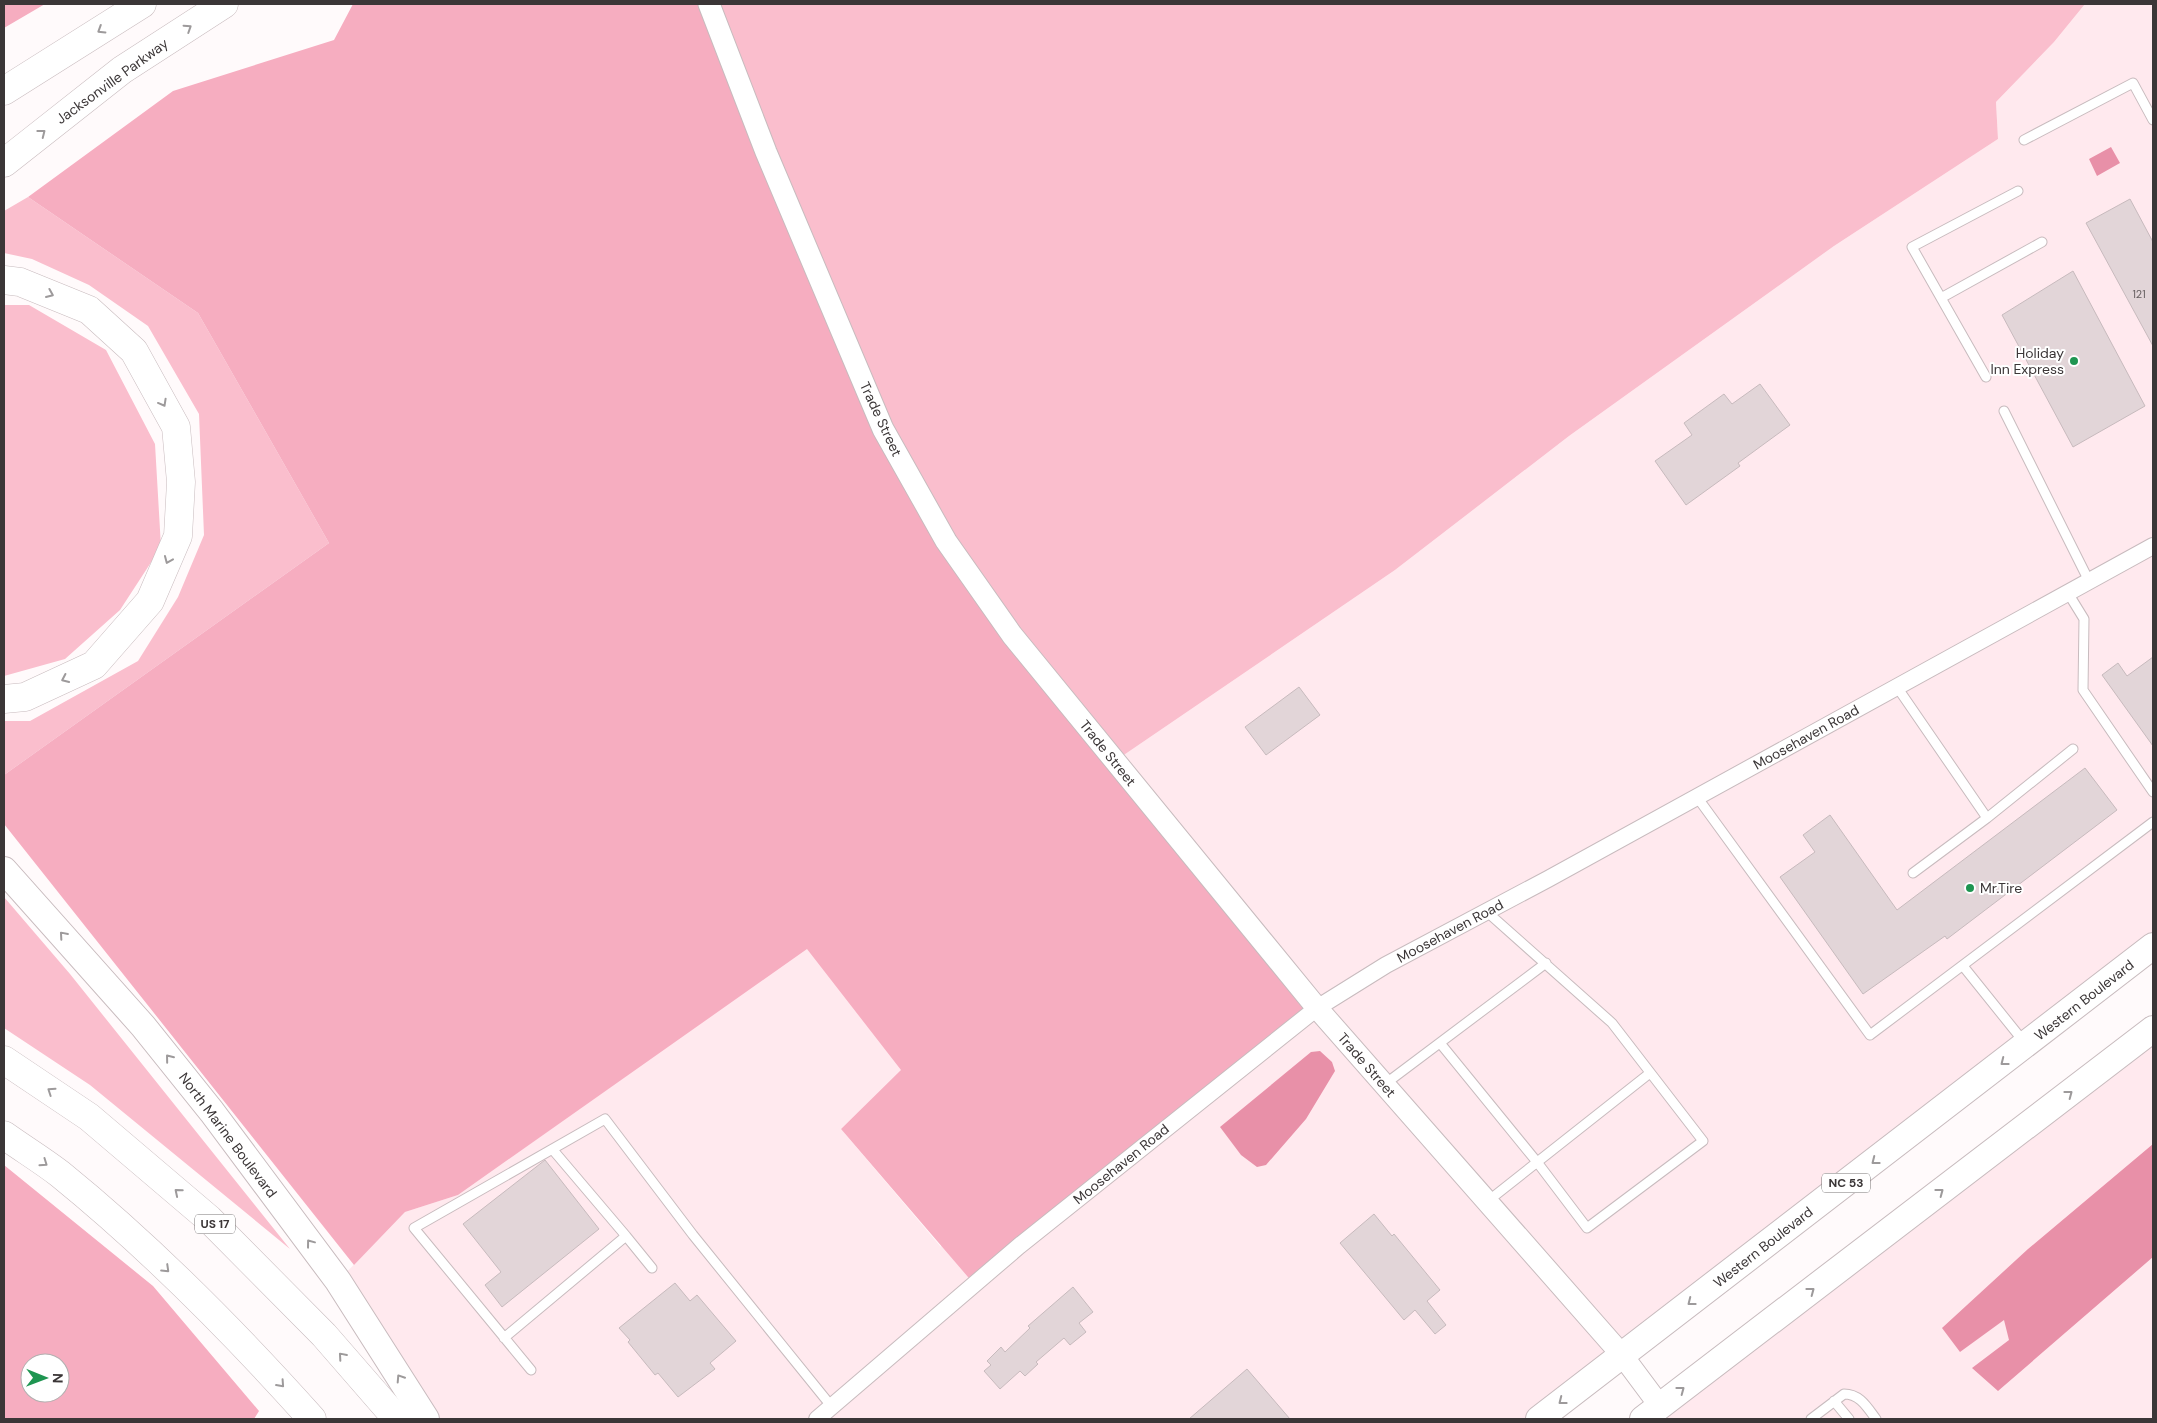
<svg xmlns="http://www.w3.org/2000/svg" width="2157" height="1423" viewBox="0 0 2157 1423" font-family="'DM Sans',sans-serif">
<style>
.built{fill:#ffe9ee}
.green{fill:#fabecd}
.forest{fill:#f6adc0;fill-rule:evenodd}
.water{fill:#e890a8}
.building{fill:#e2d5d8;stroke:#c7babd}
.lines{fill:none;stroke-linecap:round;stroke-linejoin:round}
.service-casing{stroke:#c8bbbe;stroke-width:11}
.minor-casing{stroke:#c8bbbe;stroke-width:18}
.tertiary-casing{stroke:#c8bbbe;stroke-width:23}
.primary-casing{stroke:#c8bbbe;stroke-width:28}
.trunk-casing{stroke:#c8bbbe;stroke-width:29}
.motorway-casing{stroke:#c8bbbe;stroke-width:29}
.service{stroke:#fff;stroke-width:9}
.minor{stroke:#fff;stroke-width:16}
.tertiary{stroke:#fff;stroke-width:21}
.primary{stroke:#fff;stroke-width:26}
.trunk{stroke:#fff;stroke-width:28}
.motorway{stroke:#fff;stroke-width:28}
.oneway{stroke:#9d9a9b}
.poi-dot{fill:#1e9551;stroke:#fff;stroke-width:2}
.labels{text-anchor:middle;stroke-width:4;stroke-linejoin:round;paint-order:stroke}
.number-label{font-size:11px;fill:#655e5f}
.shield{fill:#fff;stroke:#767273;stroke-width:1}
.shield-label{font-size:12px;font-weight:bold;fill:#3b3637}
.street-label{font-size:14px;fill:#3b3637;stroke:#fff}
.poi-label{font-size:14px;fill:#3b3637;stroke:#fff;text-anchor:end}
</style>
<rect width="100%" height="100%" fill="#fffafb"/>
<path class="built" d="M2085 4H2153V946L1539 1419H426L338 1281 405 1212 458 1195 807 948 902 1070 841 1129 941 1247 1115 761 1395 570 1569 436 1834 246 1998 139 1996 102 2054 42Z
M2153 1029V1419H1643Z"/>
<path class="green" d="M709 4H2085L2054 42 1996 102 1998 139 1834 246 1569 436 1395 570 1115 761 1012 635 883 429Z
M28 197 198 313 329 543 4 775V721H30L138 661 178 597 204 535 199 414 148 326 89 285 32 259 4 253V211Z
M4 305H29L106 350 155 444 161 547 120 610 65 659 4 676Z
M4 897 70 974 290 1249 90 1085 4 1028Z"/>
<path class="forest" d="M4 4H45L4 28Z
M353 4H709L766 152 946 541 1317 1008 974 1284 841 1129 901 1070 807 949 458 1195 405 1212 354 1265 4 824V775L329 543 198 313 28 197 173 91 334 40Z
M4 1165 153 1286 259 1411 254 1419H4ZM30 1363H60V1393H30Z"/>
<path class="water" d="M2111 147 2120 163 2097 176 2089 159Z
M1320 1051 1332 1062 1335 1071 1306 1119 1266 1165 1257 1167 1241 1155 1220 1127 1311 1052Z
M2153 1144V1257L1998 1391 1972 1368 2009 1340 2004 1320 1960 1352 1942 1328 2028 1249Z"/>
<path class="building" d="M2130 199 2153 242V346L2086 223Z
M2073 271 2145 406 2073 447 2002 315Z
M1760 384 1790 425 1738 463 1740 466 1686 505 1655 461 1692 435 1684 423 1724 394 1732 404Z
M2153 657V746L2102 675 2118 663 2127 676Z
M1299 687 1320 715 1266 755 1245 727Z
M2085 768 2117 810 1947 939 1945 936 1863 994 1780 877 1815 852 1803 835 1830 815 1897 910Z
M545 1160 599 1229 502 1307 485 1285 501 1272 463 1224Z
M1374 1214 1392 1236 1394 1234 1440 1290 1427 1301 1446 1325 1435 1334 1415 1310 1404 1320 1340 1243Z
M675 1283 690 1301 697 1295 736 1341 710 1363 715 1369 678 1397 658 1373 655 1375 628 1342 630 1340 619 1328Z
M1073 1287 1093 1312 1079 1323 1086 1332 1070 1345 1064 1338 1036 1362 1038 1364 1025 1376 1020 1371 1000 1389 984 1371 991 1365 987 1361 1001 1347 1005 1352 1030 1328 1028 1326Z
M1247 1369 1290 1419H1189Z"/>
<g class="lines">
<defs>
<path id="service" d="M2024 140 2133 83 2153 120
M1941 298 2042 242
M1986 377 1912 247 2018 191
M2004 411 2089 581
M2068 593 2084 619 2083 690 2153 792
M1897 687 1987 818
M1697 797 1870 1035 2153 822
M1913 873 1987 818 2073 749
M1963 966 2024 1042
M1440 1043 1537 1162 1587 1228 1703 1141 1612 1023 1486 911
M1385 1084 1546 963
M553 1150 626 1236
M1488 1201 1650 1073
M504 1338 626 1236 652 1268
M531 1370 414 1228 605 1119 693 1235 832 1407
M1834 1401 1849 1419
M1811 1419 1844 1394C1860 1394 1867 1407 1876 1419"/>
<path id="minor" d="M817 1419 1019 1246 1317 1008 1386 965 1548 879 2153 546"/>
<path id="tertiary" d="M709 4 766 152 883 429 946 541 1012 635 1317 1008 1622 1355 1660 1406"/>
<path id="primary" d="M4 870 143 1026 212 1112 338 1281 426 1419
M1539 1419 2153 946
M1643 1419 2153 1029"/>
<path id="trunk" d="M4 1060 89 1117 209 1219 324 1335 397 1419
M4 1135C22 1148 42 1160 60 1174 150 1247 235 1333 312 1419"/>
<path id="motorway" d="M4 91 142 4
M4 163 122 70 224 4
M4 280 20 282 89 310 134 351 176 427 181 482 178 536 150 601 94 665 25 697 4 699"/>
</defs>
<use href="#service" class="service-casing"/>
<use href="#minor" class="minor-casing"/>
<use href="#tertiary" class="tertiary-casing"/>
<use href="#primary" class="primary-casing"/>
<use href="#trunk" class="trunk-casing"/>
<use href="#motorway" class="motorway-casing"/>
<use href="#service" class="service"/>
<use href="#minor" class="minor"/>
<use href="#tertiary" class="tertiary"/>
<use href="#primary" class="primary"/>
<use href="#trunk" class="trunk"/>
<use href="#motorway" class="motorway"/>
</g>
<defs><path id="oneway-chevron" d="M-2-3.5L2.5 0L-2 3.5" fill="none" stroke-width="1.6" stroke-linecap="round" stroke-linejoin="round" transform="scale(1.25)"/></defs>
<g class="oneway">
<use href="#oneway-chevron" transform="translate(188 28) rotate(-33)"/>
<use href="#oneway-chevron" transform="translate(101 30) rotate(148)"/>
<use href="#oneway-chevron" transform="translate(42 133) rotate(-38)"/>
<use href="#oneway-chevron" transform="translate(50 294) rotate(23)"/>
<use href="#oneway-chevron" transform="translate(163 403) rotate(61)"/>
<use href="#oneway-chevron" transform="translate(168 560) rotate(113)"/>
<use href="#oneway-chevron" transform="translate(65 679) rotate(155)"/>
<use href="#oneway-chevron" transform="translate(63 935) rotate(-131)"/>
<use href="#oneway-chevron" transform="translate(169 1058) rotate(-129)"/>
<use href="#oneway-chevron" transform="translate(2004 1062) rotate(142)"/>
<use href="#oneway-chevron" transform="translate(51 1091) rotate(-146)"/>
<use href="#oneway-chevron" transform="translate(2069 1094) rotate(-37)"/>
<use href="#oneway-chevron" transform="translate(1875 1161) rotate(142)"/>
<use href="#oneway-chevron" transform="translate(44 1163) rotate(35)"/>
<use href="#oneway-chevron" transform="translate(178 1192) rotate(-140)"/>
<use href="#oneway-chevron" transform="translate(1940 1192) rotate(-37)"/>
<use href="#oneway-chevron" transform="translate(310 1243) rotate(-127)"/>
<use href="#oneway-chevron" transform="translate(166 1269) rotate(44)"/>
<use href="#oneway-chevron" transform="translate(1811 1291) rotate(-37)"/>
<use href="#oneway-chevron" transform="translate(1691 1302) rotate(142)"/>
<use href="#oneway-chevron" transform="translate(342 1356) rotate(-131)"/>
<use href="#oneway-chevron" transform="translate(400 1378) rotate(-123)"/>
<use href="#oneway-chevron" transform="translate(281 1384) rotate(48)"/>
<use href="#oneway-chevron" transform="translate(1681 1390) rotate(-37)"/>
<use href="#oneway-chevron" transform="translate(1562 1401) rotate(142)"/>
</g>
<g class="poi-dot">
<circle cx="2074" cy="361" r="5"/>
<circle cx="1970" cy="888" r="5"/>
</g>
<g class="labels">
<g class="number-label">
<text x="2139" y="298">121</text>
</g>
<g class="shield">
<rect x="1822" y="1173.5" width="48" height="19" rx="4"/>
<rect x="195" y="1214.5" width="40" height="19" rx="4"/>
</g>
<g class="shield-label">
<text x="1846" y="1187">NC 53</text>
<text x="215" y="1228">US 17</text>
</g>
<g class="street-label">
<text transform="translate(112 81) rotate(-36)" y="5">Jacksonville Parkway</text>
<text transform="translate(881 419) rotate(65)" y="5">Trade Street</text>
<text transform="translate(1806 737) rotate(-29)" y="5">Moosehaven Road</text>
<text transform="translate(1108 753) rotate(51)" y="5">Trade Street</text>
<text transform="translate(1450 931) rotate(-28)" y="5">Moosehaven Road</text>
<text transform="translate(2084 1000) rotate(-38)" y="5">Western Boulevard</text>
<text transform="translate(1367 1065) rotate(49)" y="5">Trade Street</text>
<text transform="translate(228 1135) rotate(53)" y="5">North Marine Boulevard</text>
<text transform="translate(1121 1164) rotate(-39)" y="5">Moosehaven Road</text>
<text transform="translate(1763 1247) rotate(-38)" y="5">Western Boulevard</text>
</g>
<g class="poi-label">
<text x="2064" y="358">Holiday<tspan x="2064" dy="16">Inn Express</tspan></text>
<text x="1980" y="893" text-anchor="start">Mr.Tire</text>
</g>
</g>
<rect width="2157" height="1423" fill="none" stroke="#3b3637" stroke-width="10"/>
<g transform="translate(45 1378) rotate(91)"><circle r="24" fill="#ffffff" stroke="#b1afaf"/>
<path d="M0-4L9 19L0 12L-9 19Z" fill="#1e9551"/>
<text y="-8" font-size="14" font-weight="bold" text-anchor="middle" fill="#3b3637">N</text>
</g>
</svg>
